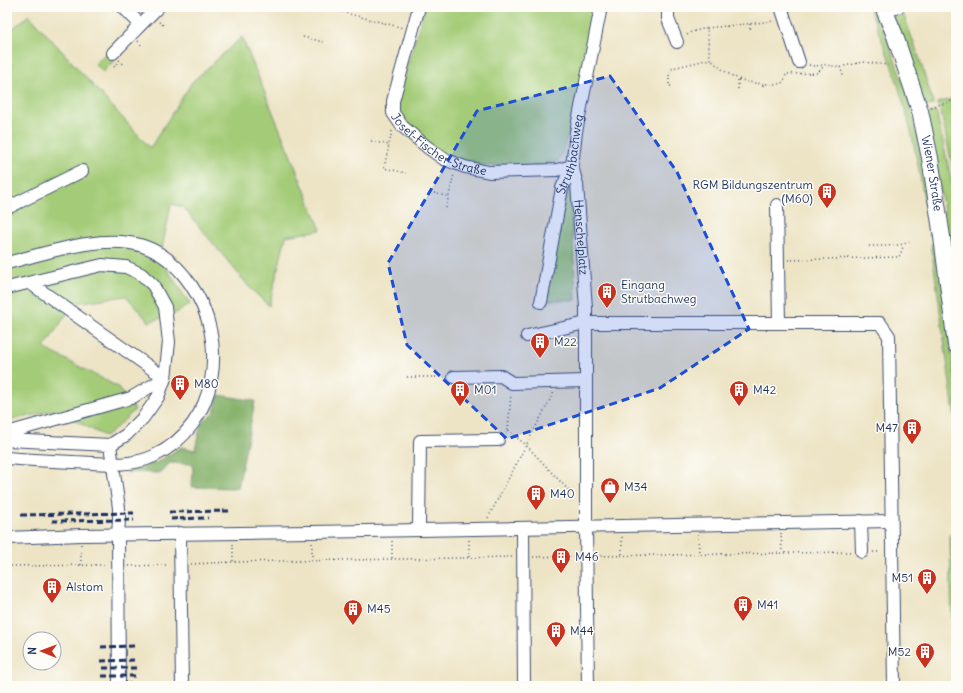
<svg xmlns="http://www.w3.org/2000/svg" width="963" height="693" viewBox="0 0 963 693" font-family="Delius,sans-serif">
<style>
.green{fill:#a4cc78;stroke:#607e6b}
.forest{fill:#83b068;stroke:#4f7063}
.lines{fill:none;stroke-linecap:round;stroke-linejoin:round}
.minor-casing{stroke:#3a4a6d;stroke-width:14}
.major-casing{stroke:#3a4a6d;stroke-width:18}
.path{stroke:#3a4a6d;stroke-width:1.5;stroke-dasharray:1 3;stroke-linecap:butt}
.minor{stroke:#fff;stroke-width:12}
.major{stroke:#fff;stroke-width:16}
.rail{stroke:#1b2f5e;stroke-width:3;stroke-dasharray:6 3;stroke-linecap:butt}
.marked{fill:#1d4ed8;fill-opacity:0.2;stroke:#1d4ed8;stroke-width:3;stroke-dasharray:8 5;stroke-linejoin:round}
.labels{text-anchor:middle;stroke-width:3;stroke-linejoin:round;paint-order:stroke}
.street-label{font-size:12px;fill:#1b2f5e;stroke:#fdfcf7}
.poi-label{font-size:12px;fill:#1b2f5e;stroke:#fdfcf7;text-anchor:start}
</style>
<rect width="100%" height="100%" fill="#fdfcf7"/>
<filter id="ink" filterUnits="userSpaceOnUse"><feTurbulence type="fractalNoise" baseFrequency=".025" numOctaves="2"/><feDisplacementMap in="SourceGraphic" scale="8" xChannelSelector="R" yChannelSelector="G"/><feConvolveMatrix kernelMatrix="1 2 1 2 8 2 1 2 1" color-interpolation-filters="sRGB"/></filter>
<filter id="wash" filterUnits="userSpaceOnUse"><feTurbulence type="fractalNoise" baseFrequency=".012" numOctaves="4" result="noise"/><feDisplacementMap in="SourceGraphic" scale="16" xChannelSelector="R" yChannelSelector="G"/><feGaussianBlur stdDeviation="0.9" result="paint"/><feColorMatrix in="noise" values="0 0 0 0 0 0 0 0 0 0 0 0 0 0 0 0 0 1.4 0 .05"/><feComposite in="paint" operator="in"/></filter>
<g filter="url(#wash)">
<rect width="100%" height="100%" fill="#ede4c5"/>
<path class="green" d="M425 7H596C590 40 583 73 575 106 571 125 567 144 558 161 543 166 528 166 512 166 497 166 482 166 466 163 440 157 416 132 397 113L398 96Z
M869 7H874C886 36 898 66 907 96 920 141 927 187 935 234L930 236C923 191 916 146 903 102 894 69 881 38 869 7Z
M902 10 920 60 934 105 924 106 893 17Z
M29 15 150 148 192 82 242 37 321 230 286 236 269 306 250 288 183 207 171 204 160 259 190 304 176 313 149 322 126 296 74 303 44 348 118 387 135 410 106 437 56 410 7 421V33Z
M107 52 115 60 103 72 95 64Z
M952 99 956 111V183L940 108 937 103Z
M936 111 951 178 956 215V263L953 264 927 114Z
M567 185 570 186 576 300H547Z
M936 243 956 386V427L931 244Z
M954 530H956V686H951L953 678 950 535Z"/>
<path class="forest" d="M219 395 255 401 238 488 192 487 193 464 170 463 159 473 127 472V467L156 463 181 447 195 450 201 423 214 412Z"/>
</g>
<g filter="url(#ink)">
<g class="lines">
<defs>
<g id="minor">
<path d="M123 7 140 24"/>
<path id="s1" d="M419 7 393 101V113L402 126 427 147 444 159 465 167 489 172 557 170 572 166"/>
<path d="M668 7V19L677 42"/>
<path d="M781 7 799 62"/>
<path d="M885 12 898 7"/>
<path d="M113 53 158 7"/>
<path id="s2" d="M572 166 577 184 586 308V527L588 686"/>
<path d="M777 205 779 323"/>
<path d="M7 208 82 171"/>
<path d="M7 263C47 253 103 233 143 246 164 253 179 267 191 285 229 340 219 425 154 456 129 468 100 463 73 462 51 461 29 460 7 458"/>
<path d="M7 288 102 265 126 267 141 274 153 285 165 307 169 342 165 378 158 397 143 418 126 435 110 445"/>
<path id="s3" d="M541 302 562 188 572 166 576 132 601 7"/>
<path d="M527 336 586 323H880L889 336 894 686"/>
<path d="M454 377 501 376 512 383 586 381"/>
<path d="M7 433 131 398 165 378 30 283"/>
<path d="M7 440 110 445 119 508V520L118 535 119 686"/>
<path d="M861 521 862 552"/>
<path d="M523 528 524 686"/>
<path d="M419 530 420 441 498 440"/>
<path d="M180 533 182 686"/>
<path d="M7 538 81 535 312 532 891 521"/>
</g>
<g id="major">
<path id="s4" d="M883 7 894 33 920 111 930 158 942 237 956 345"/>
</g>
</defs>
<use href="#minor" class="minor-casing"/>
<use href="#major" class="major-casing"/>
<path class="path" d="M323 7 403 28
M159 22 163 25
M750 24V31
M727 26V30
M707 28 775 21
M687 35 691 32 707 28 710 59C734 81 748 85 781 84L785 79 786 74 817 73 825 65 840 67 863 62 888 65
M303 37 324 42
M138 41 142 46
M119 60 124 66
M809 65 814 66 825 65
M114 67 117 63
M840 67 844 78
M738 80V89
M763 85V89
M671 86H669V72L673 68 710 59
M931 107 956 100
M392 131 384 168 406 173
M371 141 389 145
M430 192 449 197
M446 208 454 174
M869 246C884 246 898 247 912 241
M788 260 899 257 904 245
M407 377H443
M508 430 511 394
M506 433 508 430 526 445 575 497
M488 518 554 392
M781 533 782 553
M698 534 699 554
M622 537V556
M469 540V558
M392 541V559
M312 543V561
M81 544V565
M233 544V562
M873 552H881
M597 556 851 552
M533 557 575 556
M191 564 233 562 513 557
M7 566 107 565
M129 566 169 565"/>
<use href="#minor" class="minor"/>
<use href="#major" class="major"/>
<path class="rail" d="M169 512 229 511
M21 515 134 513
M171 519 208 518
M52 521 134 520
M101 647 136 646
M101 661 137 660
M103 668H137
M102 676H137
M101 684H137"/>
</g>
</g>
<path class="marked" d="M610 76 677 172 749 329 660 388 507 439 407 345 388 263 477 111Z"/>
<defs>
<symbol id="building-pin" viewBox="-11 -11 22 30"><path d="M0 17L-7.5 6A9.5 9.5 0 1 1 7.5 6Z" fill="#c8321e" stroke="#fdfcf7"/><path d="M-4-6H4V6H1V3H-1V6H-4ZM-2.5-4.3h1.7v1.8h-1.7ZM.8-4.3h1.7v1.8H.8ZM-2.5-1h1.7V.8h-1.7ZM.8-1h1.7V.8H.8Z" fill="#fff"/></symbol>
<symbol id="shop-pin" viewBox="-11 -11 22 30"><path d="M0 17L-7.5 6A9.5 9.5 0 1 1 7.5 6Z" fill="#c8321e" stroke="#fdfcf7"/><path d="M-5-2.5h2.3a2.7 3.5 0 0 1 5.4 0H5L5.5 6h-11ZM-1.5-2.5h3a1.5 2.3 0 0 0-3 0Z" fill="#fff"/></symbol>
</defs>
<g fill-rule="evenodd">
<use href="#building-pin" x="816" y="181" width="22" height="30"/>
<use href="#building-pin" x="596" y="281" width="22" height="30"/>
<use href="#building-pin" x="529" y="331" width="22" height="30"/>
<use href="#building-pin" x="169" y="373" width="22" height="30"/>
<use href="#building-pin" x="449" y="379" width="22" height="30"/>
<use href="#building-pin" x="728" y="379" width="22" height="30"/>
<use href="#building-pin" x="901" y="417" width="22" height="30"/>
<use href="#shop-pin" x="599" y="476" width="22" height="30"/>
<use href="#building-pin" x="525" y="483" width="22" height="30"/>
<use href="#building-pin" x="550" y="546" width="22" height="30"/>
<use href="#building-pin" x="916" y="567" width="22" height="30"/>
<use href="#building-pin" x="41" y="576" width="22" height="30"/>
<use href="#building-pin" x="732" y="594" width="22" height="30"/>
<use href="#building-pin" x="342" y="598" width="22" height="30"/>
<use href="#building-pin" x="545" y="620" width="22" height="30"/>
<use href="#building-pin" x="914" y="641" width="22" height="30"/>
</g>
<g class="labels">
<g class="street-label">
<text dy="4" stroke="none"><textPath href="#s1" startOffset="167">Josef-Fischer-Straße</textPath></text>
<text dy="4" stroke="none"><textPath href="#s3" startOffset="151">Struthbachweg</textPath></text>
<text dy="4" stroke="none"><textPath href="#s4" startOffset="174">Wiener Straße</textPath></text>
<text dy="4" stroke="none"><textPath href="#s2" startOffset="72">Henschelplatz</textPath></text>
</g>
<g class="poi-label">
<text x="813" y="189" text-anchor="end">RGM Bildungszentrum<tspan x="813" dy="14">(M60)</tspan></text>
<text x="621" y="289">Eingang<tspan x="621" dy="14">Strutbachweg</tspan></text>
<text x="554" y="346">M22</text>
<text x="194" y="388">M80</text>
<text x="474" y="394">M01</text>
<text x="753" y="394">M42</text>
<text x="898" y="432" text-anchor="end">M47</text>
<text x="624" y="491">M34</text>
<text x="550" y="498">M40</text>
<text x="575" y="561">M46</text>
<text x="913" y="582" text-anchor="end">M51</text>
<text x="66" y="591">Alstom</text>
<text x="757" y="609">M41</text>
<text x="367" y="613">M45</text>
<text x="570" y="635">M44</text>
<text x="911" y="656" text-anchor="end">M52</text>
</g>
</g>
<rect width="963" height="693" fill="none" stroke="#fdfcf7" stroke-width="24"/>
<g transform="translate(42 651) rotate(271)"><circle r="19" fill="#fdfcf7" stroke="#a3aaba"/>
<path d="M0-3L7 15L0 10L-7 15Z" fill="#c8321e"/>
<text y="-6" font-size="11" font-weight="bold" text-anchor="middle" fill="#1b2f5e">N</text>
</g>
</svg>
